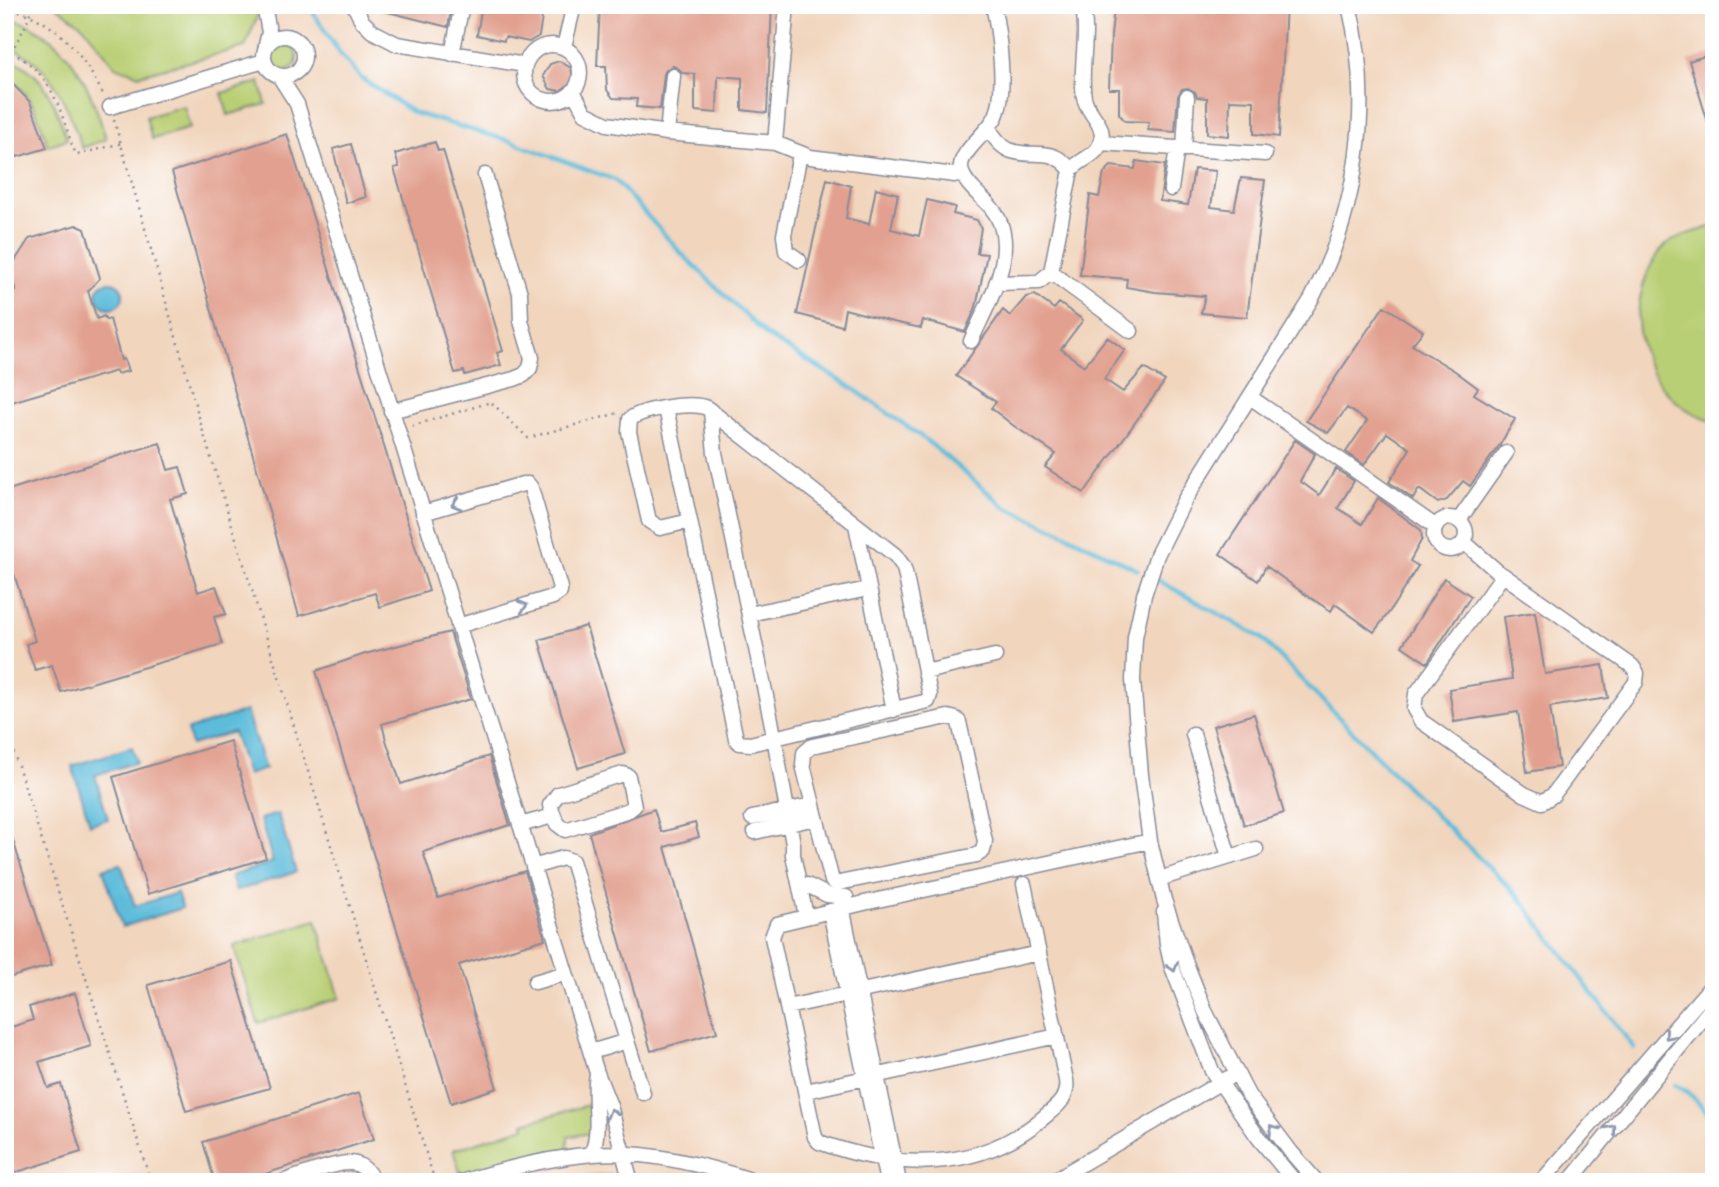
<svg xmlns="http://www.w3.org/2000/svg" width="1719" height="1187" viewBox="0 0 1719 1187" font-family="Delius,sans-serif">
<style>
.built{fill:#f1d5bd}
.green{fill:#b9cf74;stroke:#6a7f69;stroke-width:2}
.water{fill:#5cbcda;stroke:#3c769c;stroke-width:2}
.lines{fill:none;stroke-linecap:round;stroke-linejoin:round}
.stream{stroke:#5cbcda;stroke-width:4.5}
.building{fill:#e2a190}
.minor-casing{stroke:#888b97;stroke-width:17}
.path{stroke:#888b97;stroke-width:2.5;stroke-dasharray:2 5;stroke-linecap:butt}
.minor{stroke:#fff;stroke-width:14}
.oneway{stroke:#8d97ae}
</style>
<rect width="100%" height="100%" fill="#fff"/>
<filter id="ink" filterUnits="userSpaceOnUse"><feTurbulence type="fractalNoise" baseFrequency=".0143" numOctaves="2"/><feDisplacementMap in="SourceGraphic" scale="14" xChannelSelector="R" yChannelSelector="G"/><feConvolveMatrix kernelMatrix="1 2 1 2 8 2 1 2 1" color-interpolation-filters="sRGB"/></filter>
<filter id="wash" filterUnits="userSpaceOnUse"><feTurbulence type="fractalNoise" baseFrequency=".00686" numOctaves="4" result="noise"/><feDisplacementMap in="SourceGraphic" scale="28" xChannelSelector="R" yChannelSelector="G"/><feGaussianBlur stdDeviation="1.57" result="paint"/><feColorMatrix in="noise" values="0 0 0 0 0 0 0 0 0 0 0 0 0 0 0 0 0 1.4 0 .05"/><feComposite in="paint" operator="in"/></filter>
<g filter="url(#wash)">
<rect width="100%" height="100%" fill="#f4e7d0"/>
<path class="built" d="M5 5H1714V1182H5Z"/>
<path class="green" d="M55 5H256L259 12 245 47 139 75 115 66 83 26Z
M5 17C67 32 90 83 106 139L82 148C67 107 53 60 5 46Z
M271 58a13 13 0 1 1 26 0a13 13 0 1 1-26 0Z
M5 56C48 75 52 99 67 139L48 146C38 116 34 93 5 76Z
M260 82 266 104 228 115 222 93Z
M184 106 190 128 152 139 146 117Z
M1714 226V422C1658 405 1627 346 1642 290 1646 275 1653 258 1664 247 1676 235 1699 231 1714 226Z
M316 920 340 998 258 1023 234 946Z
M595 1103V1132L568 1137V1151L521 1157 461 1175 453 1150 525 1127 524 1123Z
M613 1175 616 1182H559V1180Z"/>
<path class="water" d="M97 295a13 13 0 1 1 26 0a13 13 0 1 1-26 0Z
M246 711 265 769 247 775 233 732 191 745 187 730Z
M132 747 137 762 95 775 108 819 90 824 72 766Z
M278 814 296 872 236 891 231 876 273 862 260 819Z
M121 864 135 906 177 893 182 908 122 927 103 869Z"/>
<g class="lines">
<path class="stream" d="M308 5 341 55 361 78 414 113 510 141 615 180 681 253 767 336 848 385 926 440 1005 507 1063 533 1138 570
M1156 579 1260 637 1405 785 1519 897 1634 1048
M1675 1085 1688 1092 1714 1120"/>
</g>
<g id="blocks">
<path class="building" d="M381 5H452L448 27 380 10Z
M482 5H544L539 36 529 42 505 37 504 41 477 35Z
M600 5H772L767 113 742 110V78L718 76 717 113 695 111V74L682 73 679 69 673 66 666 70 664 74 660 109 636 107 637 99 613 98 607 90 606 66H597Z
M1240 5H1286L1279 137 1254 134V101L1230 100 1229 136 1207 134V98L1197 97 1195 92 1188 88 1182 89 1178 96 1175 132 1148 130 1149 122 1125 121 1119 114V89H1109L1111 35 1114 8 1161 13 1162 6H1191L1240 11Z
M1714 53V132H1711L1689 61Z
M559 61 571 68 573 77 572 82 560 91 550 89 543 76 550 64Z
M5 76 30 102 47 148 17 157 5 130Z
M287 134 429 591 380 607 375 593 299 616 172 172Z
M435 142 438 151 443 150 503 351 497 353 501 365 465 375 464 371 455 373 394 168 399 167 395 154Z
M351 144 366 197 346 203 333 149Z
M1136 161 1165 165 1160 201 1188 205 1194 169 1216 171 1211 207 1234 210 1241 178 1265 180 1247 317 1201 313 1205 296 1155 292 1126 287 1127 279 1080 275 1090 195 1099 197 1104 173 1111 166 1135 169Z
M827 179 851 186 846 218 869 224 876 188 898 194 891 229 919 236 927 200 955 207 953 214 977 220 981 228 977 253 987 254 976 307 965 332 923 320 921 328 893 322 845 309 842 326 797 314Z
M76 225 85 229 100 278 88 291 97 319 104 316 106 320 110 319 121 360 124 359 128 371 117 374 116 371 5 404V294L16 291 9 270 29 239Z
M1035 295 1054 309 1059 303 1083 320 1061 349 1084 366 1107 337 1125 350 1104 379 1123 392 1144 368 1165 381 1084 493 1045 467 1056 454 1014 426 991 408 996 402 956 376 1003 310 1010 316 1026 297Z
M1384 306 1423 331 1412 345 1455 371 1478 388 1474 394 1515 419 1501 443 1470 486 1463 481 1447 500 1438 503 1419 489 1413 499 1389 482 1410 449 1387 433 1364 465 1346 452 1367 421 1347 408 1328 433 1306 421Z
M1295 440 1315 454 1300 481 1319 495 1336 469 1354 481 1338 508 1362 524 1378 498 1421 530 1422 539 1410 561 1418 566 1390 611 1374 632 1335 604 1331 611 1306 595 1266 566 1258 581 1220 554Z
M160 443 168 470 180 467 188 494 170 499 198 592 216 586 226 614 214 617 222 644 61 692 52 665 35 670 26 644 35 641 5 545V491Z
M1444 578 1471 596 1427 663 1402 646Z
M1535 612 1545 674 1603 665 1608 698 1550 707 1559 767 1527 772 1518 712 1454 722 1449 689 1512 679 1503 617Z
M586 626 625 754 578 768 539 640Z
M450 632 471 699 382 724 386 740 401 784 489 756 510 825 423 852 438 898 525 871 545 939 459 965 497 1088 451 1103 316 671 365 654Z
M1254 714 1284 813 1244 825 1213 726Z
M230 741 266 858 148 894 113 777Z
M654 809 661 832 695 823 699 837 665 847 717 1032 651 1051 589 833Z
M8 824 52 965 5 979V825Z
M231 961 270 1088 186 1111 148 985Z
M75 993 91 1046 39 1062 48 1088 61 1084 81 1152 14 1173 5 1145V1029L33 1020 29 1007Z
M359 1093 374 1139 240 1182H215L203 1142Z"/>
</g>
</g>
<g filter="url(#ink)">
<use href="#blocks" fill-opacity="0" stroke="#888b97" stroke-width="2"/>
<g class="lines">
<defs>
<path id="minor" d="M264 5 269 32 266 45
M354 5 362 21 372 31 397 44 525 65
M264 56a20 20 0 1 1 40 0a20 20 0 1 1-40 0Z
M524 73a28 28 0 1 1 56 0a28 28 0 1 1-56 0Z
M564 47 574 5
M452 54 462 5
M279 76 297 104 597 1073 610 1106 631 1182
M573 91 585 113 607 124 667 133 775 143 810 157 963 176
M110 107 264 61
M989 129C994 137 1000 146 1009 150 1034 160 1050 144 1071 170
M667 133 673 76
M775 143 787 5
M1101 143 1265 154
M1184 149 1187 97
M1171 189 1177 148
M799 260 786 251 784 235 800 154
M1051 272 1131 331
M996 283 1039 282 1051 272 1071 170C1080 159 1098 156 1101 141 1106 124 1087 114 1084 97 1079 68 1090 34 1082 5
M971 341C988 302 1024 245 990 206 981 196 962 182 961 168 959 152 989 132 996 116 1007 92 999 32 993 5
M1250 397 1435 526
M666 408 736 739 740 743 750 744 928 701 930 695 905 572 903 566 895 555 707 408C692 401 643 409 630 419L629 432 649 521 660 528 690 521
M391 411 514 379 524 375 530 368 532 358 521 321 520 293 485 175
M711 412 715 453 771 720 793 844V855L806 916
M423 513 523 484H528L531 488 560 588V592L553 597 458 626
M1434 534a16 16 0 1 1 32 0a16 16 0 1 1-32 0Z
M1459 520 1506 453
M856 525 894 710
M1465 543 1498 572 1503 575 1632 666 1637 673 1636 682 1553 795 1542 802 1524 794 1421 721 1414 709 1416 694 1503 575
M749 614 868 589
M925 672 995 656
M948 717 956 719 959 722 985 841 983 851 977 855 839 883 832 881 803 765 804 753 812 746Z
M1193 734 1229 857
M623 774 628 776 634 806 629 810 565 830 557 824 550 805 558 794Z
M752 818 812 805
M520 825 553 816
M755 832 815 818
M533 867 563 858 572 861 643 1093
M1159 879 1256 849
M1024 884 1066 1080C1069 1099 1056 1107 1043 1118 977 1173 896 1170 819 1142L815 1137 772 937 777 924 864 903 1150 841
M807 885 827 895 846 897
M840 897 899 1182
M830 911 887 1182
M1164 912 1167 945 1172 967 1212 1071 1258 1137 1295 1182
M535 982 566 973
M787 1007 1039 953
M591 1052 627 1041
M806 1091 1057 1036
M592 1154C602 1125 592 1103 597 1074
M282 1182C298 1177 333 1163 348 1163 360 1162 369 1171 373 1182
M461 1182C503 1169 549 1158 593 1154 644 1150 708 1166 757 1182
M1051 1182 1228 1078
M1317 1182 1291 1152 1248 1095 1205 1011 1186 963 1164 900 1150 841 1141 775 1133 680 1135 637 1144 595 1157 555 1184 501 1312 298C1358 209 1373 103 1349 5
M1541 1182 1714 983
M1569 1182 1714 1005"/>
</defs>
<use href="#minor" class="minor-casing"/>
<path class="path" d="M5 7C57 20 79 49 103 94
M5 50C39 62 55 92 65 124 69 134 71 146 77 155L122 143
M11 52 24 29 33 5
M114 120 204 435 435 1182
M412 426 491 402 528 438 618 413
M5 725 151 1182"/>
<use href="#minor" class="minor"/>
</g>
<defs><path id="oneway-chevron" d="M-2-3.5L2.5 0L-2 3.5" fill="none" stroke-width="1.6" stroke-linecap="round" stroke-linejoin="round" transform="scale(1.75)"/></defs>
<g class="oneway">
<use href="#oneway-chevron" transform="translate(456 504) rotate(163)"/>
<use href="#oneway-chevron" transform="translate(523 606) rotate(-16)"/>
<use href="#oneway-chevron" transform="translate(1173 967) rotate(73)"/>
<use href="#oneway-chevron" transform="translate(1669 1035) rotate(131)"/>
<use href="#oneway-chevron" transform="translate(612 1113) rotate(-106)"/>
<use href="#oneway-chevron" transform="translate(1273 1129) rotate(-127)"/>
<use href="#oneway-chevron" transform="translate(1612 1129) rotate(-51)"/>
</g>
</g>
<rect width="1719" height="1187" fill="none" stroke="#fff" stroke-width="28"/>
</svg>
